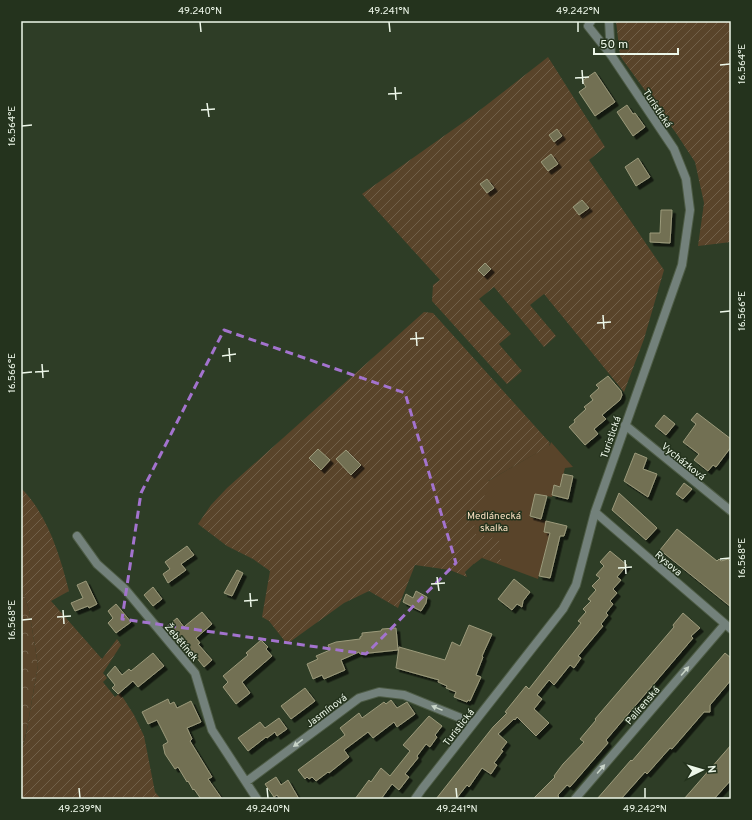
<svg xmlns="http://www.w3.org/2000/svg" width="752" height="820" viewBox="0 0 752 820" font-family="Overpass,sans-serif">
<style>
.green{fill:#59442a}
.forest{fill:url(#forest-crowns)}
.garden{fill:url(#garden-furrows)}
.building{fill:#727052;stroke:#9c9a7b;filter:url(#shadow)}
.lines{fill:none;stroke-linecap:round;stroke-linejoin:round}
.minor-casing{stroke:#4d5b45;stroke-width:10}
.minor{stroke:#73817b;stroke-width:8}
.oneway{fill:#c8d4c8}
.marked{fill:none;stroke:#a373ce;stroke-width:3;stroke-dasharray:8 5;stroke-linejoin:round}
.ticks{fill:none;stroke:#edf7e9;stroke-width:1.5}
.labels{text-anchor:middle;stroke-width:3;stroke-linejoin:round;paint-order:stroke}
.street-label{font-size:10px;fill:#edf7e9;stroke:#24331d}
.park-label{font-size:10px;fill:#fae0c2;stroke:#24331d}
.neatline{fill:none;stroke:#edf7e9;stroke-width:1.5}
.ticks-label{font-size:10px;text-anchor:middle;fill:#edf7e9}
</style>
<defs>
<pattern id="forest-crowns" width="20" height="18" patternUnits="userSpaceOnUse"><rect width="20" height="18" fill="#59442a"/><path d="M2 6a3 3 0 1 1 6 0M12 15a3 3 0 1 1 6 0" fill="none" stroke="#716049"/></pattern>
<pattern id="garden-furrows" width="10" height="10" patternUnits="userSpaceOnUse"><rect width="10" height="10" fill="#59442a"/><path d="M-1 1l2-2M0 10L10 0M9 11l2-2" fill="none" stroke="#716049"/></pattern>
<filter id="shadow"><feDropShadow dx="3.5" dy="3.5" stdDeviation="0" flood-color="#0009"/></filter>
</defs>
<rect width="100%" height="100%" fill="#2e3d26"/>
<path class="green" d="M551 442 573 467 565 468 560 487 554 486 552 497 536 494 530 517 547 521 553 534 549 537 538 579 482 558 474 564 452 519 466 494 550 445Z"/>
<path class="forest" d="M21 585 29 610 38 665 26 734 21 751Z"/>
<path class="garden" d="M616 21H731V242L698 246 704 203 695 162 676 133 620 56Z
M548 57 605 147 589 160 664 270 644 339 624 392 544 294 530 305 556 336 544 347 494 287 479 299 511 334 499 344 522 371 507 384 432 301 433 285 440 280 362 194 475 114Z
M424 312 433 313 550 443 549 446 488 481 489 482 472 533 499 539 501 560 500 564 482 556 465 572 467 577 450 570 415 565 398 608 369 591 344 603 287 644 269 621 262 617 270 571 253 559 227 546 198 524 211 505 227 488Z
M21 488C48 515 60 556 69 591L51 601 102 659 117 639 121 645 103 673 107 678 103 682 115 697 120 693 134 715 144 736 155 792 161 799H21V751L26 735 38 665 29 610 21 585Z"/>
<path class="building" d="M595 72 615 102 595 116 579 92 586 87 582 81Z
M627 105 633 114 635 113 645 127 633 136 617 112Z
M557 129 562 136 554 142 549 135Z
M551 154 558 164 548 171 541 162Z
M638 158 650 177 636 186 625 167Z
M487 179 494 188 487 193 480 184Z
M582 200 589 208 579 215 573 207Z
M661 210H672L670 243 650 242V233H660Z
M485 263 491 269 484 276 478 270Z
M608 376 621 391 622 395 620 400 602 415 606 419 594 429 598 434 585 445 569 427 575 422 574 420 586 409 584 407 593 400 590 396 599 388 596 385Z
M697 413 731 439V447L716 467 713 465 708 471 694 460 699 454 683 442 696 424 691 420Z
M664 415 675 424 666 435 655 426Z
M318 449 330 460 321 470 309 458Z
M346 450 361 465 351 475 336 459Z
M635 453 647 458 643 469 657 474 648 497 624 481Z
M563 474 573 476 568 499 552 495 554 485 560 487Z
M684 483 692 489 683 499 676 494Z
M619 493 657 528 646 540 612 510Z
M535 494 547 496 541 519 530 516Z
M546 521 567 526 564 536H560L550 578 539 576 550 533 544 532Z
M677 529 717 561 719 559 721 561 728 559 731 562V607L660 550Z
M187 546 194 555 181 564 186 570 168 583 163 574 170 569 165 562Z
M610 551 627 565 617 577 621 580 613 589 617 593 610 601 613 604 606 613 608 615 601 624 603 626 578 656 581 658 574 668 570 665 554 685 549 680 537 695 542 699 534 709 549 723 536 736 517 717 515 720 514 719 498 734 507 742 501 750 503 751 494 763 497 765 491 774 482 768 469 787 467 785 456 799H436L493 727 507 713 505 712 526 686 529 689 581 623 578 621 586 612 583 609 591 601 588 599 596 590 592 586 600 578 596 575 604 566 600 562Z
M237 570 243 573 232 596 224 593Z
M514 579 530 592 523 601 522 607 517 604 512 610 498 599Z
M86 581 97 604 89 608 88 606 75 611 71 603 83 598 77 585Z
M153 587 162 599 153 606 144 595Z
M416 591 427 597 426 603 421 611 403 602 406 594 413 598Z
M116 604 131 622 116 633 108 623 113 618 108 611Z
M202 612 212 624 196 638 200 643 198 644 212 660 204 667 175 631 170 635 165 628 177 618 184 627 185 626Z
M683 613 700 628 691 636 693 638 606 740 608 743 570 787 567 785 558 795 559 799H533L555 777 554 776 563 764 584 742 580 739 596 720 595 719 674 627 673 625Z
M469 625 492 634 482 656 483 657 476 675 481 677 470 701 468 700 467 702 454 697 456 692 446 688 447 686 438 682 439 680 396 668 399 647 445 660 452 642 460 646Z
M396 628 398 650 360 654 359 652 341 660 345 670 324 679 322 675 313 679 307 664 318 659 316 656 330 650 328 645 336 642 360 639V637L362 636V633L381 631 382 629Z
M261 640 268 647 266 649 272 656 242 682 250 693 236 704 223 687 228 682 223 676 248 655 246 653Z
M153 653 164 666 138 687 133 681 118 694 112 688 115 685 107 675 115 666 122 675 129 669 131 671Z
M725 653 731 658V680L710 705V712H704L672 749 670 748 647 774 645 772 621 799H597L631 760 632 761Z
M305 688 315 701 291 719 281 706Z
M168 699 170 704 174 702 177 708 191 701 201 722 187 728 192 739 190 741 212 777 208 779 222 799H201L194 789 193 790 188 781 187 782 178 767 175 769 165 754 163 745 168 742 157 720 148 724 142 712Z
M391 700 397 708 407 702 415 714 397 727 394 722 373 738 368 732 344 750 349 757 329 773 328 772 316 781 312 777 309 779 307 777 305 779 298 770 345 735 340 728 359 713 362 718 384 702 386 704Z
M429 716 442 726 435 735 437 737 430 747 426 744 417 756 418 758 405 774 409 777 399 790 392 784 381 799H355L369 780 371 782 381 768 390 776 410 751 403 745Z
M279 718 287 729 277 736 275 732 267 738 266 737 248 751 238 738 260 722 265 728Z
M731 745V780L714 799H684Z
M276 777 281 785 288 780 299 799H280L277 795 274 797 265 784Z"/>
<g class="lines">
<defs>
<path id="minor" d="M609 21 611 55
M625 425 731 511
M595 512 731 629
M77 536 97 564 125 589 195 673 212 730 257 799
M246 782 359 698 379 692 404 695 473 723
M415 799 422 789 563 609 576 585 595 512 682 265 690 210 686 179 674 149 611 55 588 26 591 21
M575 799 725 624"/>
</defs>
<use href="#minor" class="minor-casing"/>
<use href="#minor" class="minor"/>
</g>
<defs><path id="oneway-solid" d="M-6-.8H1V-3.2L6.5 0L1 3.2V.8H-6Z"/></defs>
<g class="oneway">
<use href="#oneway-solid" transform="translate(685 671) rotate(-49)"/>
<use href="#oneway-solid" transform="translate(437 708) rotate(-158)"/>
<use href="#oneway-solid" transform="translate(298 743) rotate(143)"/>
<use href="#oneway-solid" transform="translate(601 769) rotate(-49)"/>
</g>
<path class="marked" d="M224 330 405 393 456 563 366 654 122 619 141 493Z"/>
<path class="ticks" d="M200 22 201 32M389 22 390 32M578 22V32M720 65 730 64M582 70 583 84M575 78 589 77M395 87 396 100M388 94 402 93M207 103 209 117M201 110 215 109M22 126 32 125M720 312 730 311M603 315 604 329M597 323 611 322M416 332 417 346M410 339 424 338M229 348 230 362M222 356 236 354M42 364 43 378M35 372 49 371M22 373 32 372M720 559 730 558M625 560 626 574M618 568 632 567M437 577 439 591M431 584 445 583M250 593 251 607M244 601 258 600M63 610 64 624M57 617 71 616M22 620 32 619M79 788 80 798M267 788 268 798M456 788 457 798M645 788V798"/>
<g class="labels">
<g class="street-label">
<text transform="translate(658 108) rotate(56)" y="4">Turistická</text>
<text transform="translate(610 437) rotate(-71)" y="4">Turistická</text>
<text transform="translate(684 461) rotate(39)" y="4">Vycházková</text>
<text transform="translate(669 563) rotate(41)" y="4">Rysova</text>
<text transform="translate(182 642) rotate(50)" y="4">Žebětínek</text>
<text transform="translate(642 705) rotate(-49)" y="4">Palírenská</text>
<text transform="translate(326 710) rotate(-37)" y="4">Jasmínová</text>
<text transform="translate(458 727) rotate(-52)" y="4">Turistická</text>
</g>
<g class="park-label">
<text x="494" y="519">Medlánecká<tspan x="494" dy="12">skalka</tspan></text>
</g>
</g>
<rect width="752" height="820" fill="none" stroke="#24331d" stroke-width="44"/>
<g transform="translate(702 770) rotate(85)" stroke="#24331d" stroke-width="3" paint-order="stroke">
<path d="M0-3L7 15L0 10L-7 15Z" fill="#edf7e9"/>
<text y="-6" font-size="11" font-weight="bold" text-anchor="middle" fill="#edf7e9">N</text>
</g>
<path d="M594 48v6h84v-6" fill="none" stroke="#edf7e9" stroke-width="2"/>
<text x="600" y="48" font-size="12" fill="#edf7e9" stroke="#24331d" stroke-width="3" paint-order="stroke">50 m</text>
<rect x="22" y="22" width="708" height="776" class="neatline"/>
<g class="ticks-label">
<text x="200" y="14">49.240°N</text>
<text x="389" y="14">49.241°N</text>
<text x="578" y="14">49.242°N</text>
<text transform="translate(741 64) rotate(-90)" y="4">16.564°E</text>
<text transform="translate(11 126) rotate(-90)" y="4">16.564°E</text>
<text transform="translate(741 311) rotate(-90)" y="4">16.566°E</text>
<text transform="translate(11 373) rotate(-90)" y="4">16.566°E</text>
<text transform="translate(741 558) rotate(-90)" y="4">16.568°E</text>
<text transform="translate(11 620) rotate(-90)" y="4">16.568°E</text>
<text x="80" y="812">49.239°N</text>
<text x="268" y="812">49.240°N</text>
<text x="457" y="812">49.241°N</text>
<text x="645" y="812">49.242°N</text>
</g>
</svg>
